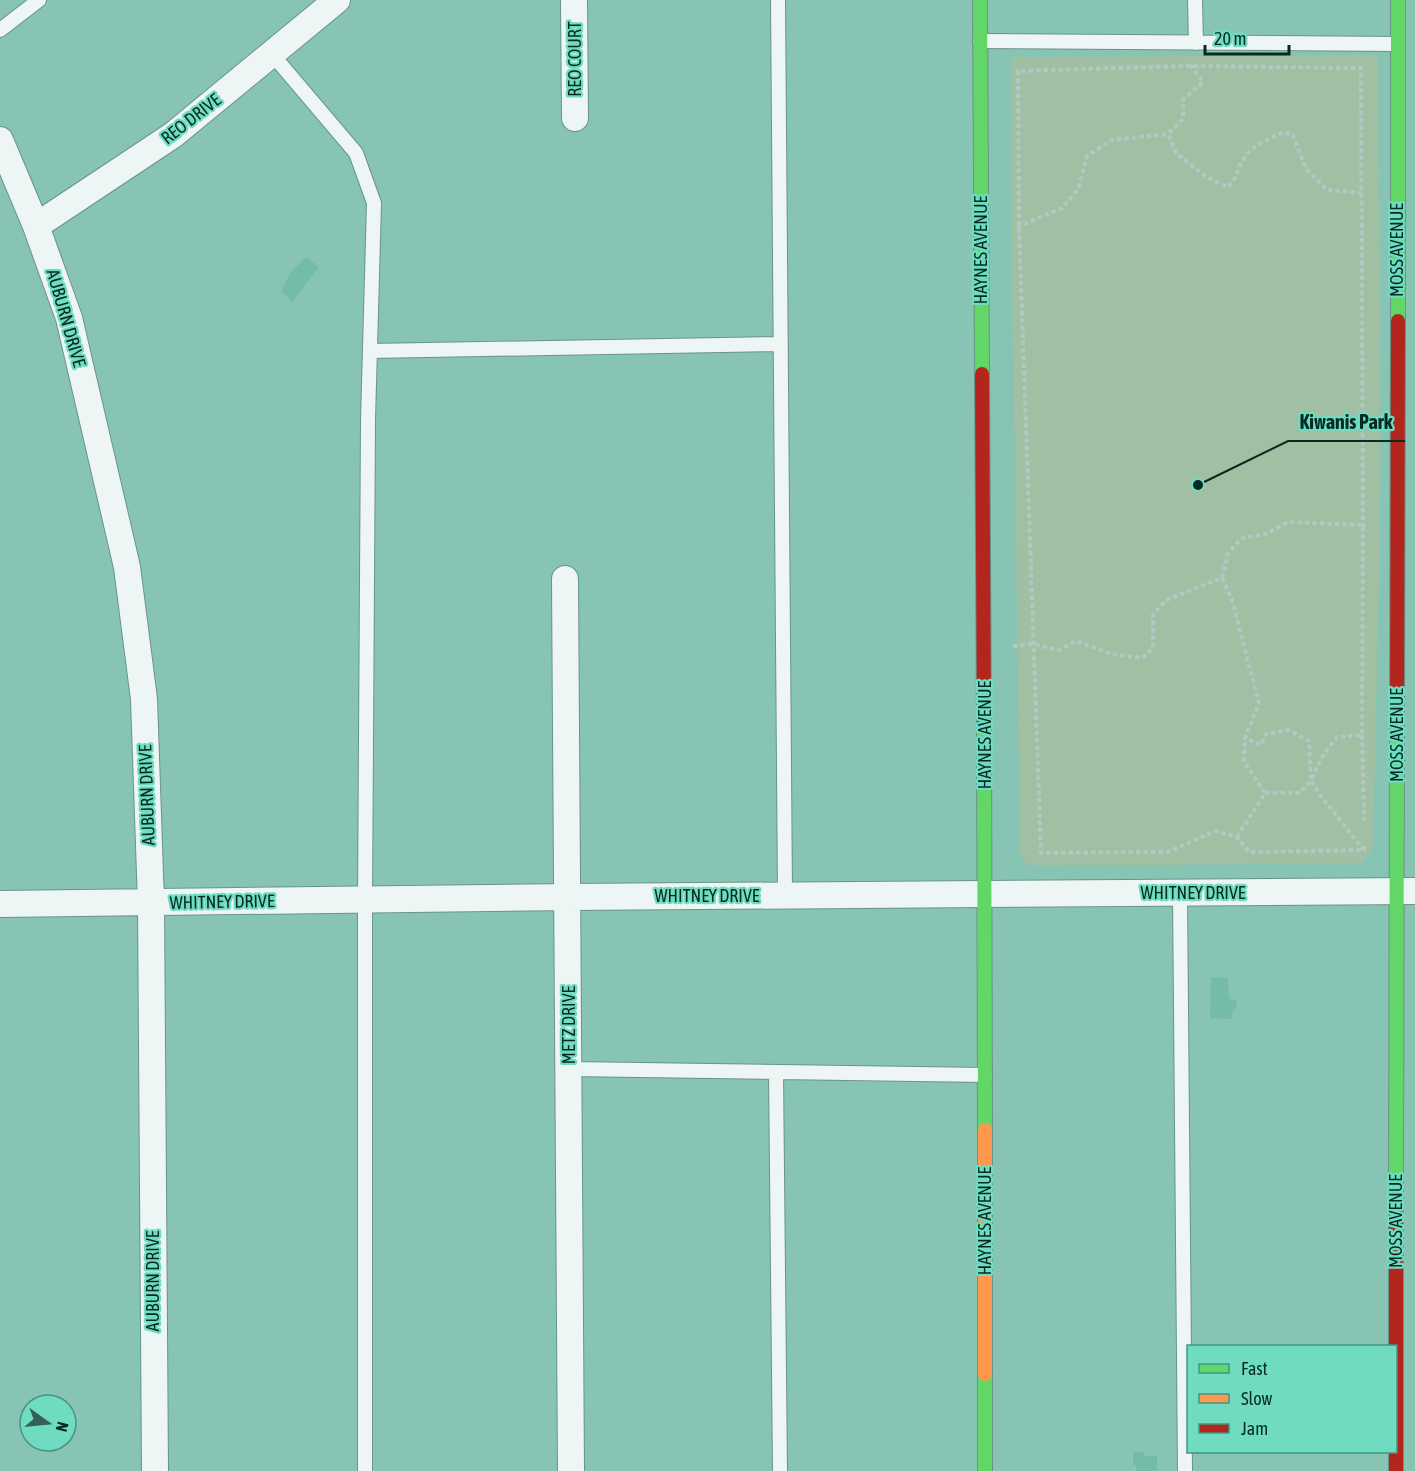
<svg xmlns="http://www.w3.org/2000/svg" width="1415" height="1471" viewBox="0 0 1415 1471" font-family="'Asap Condensed',sans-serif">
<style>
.green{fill:#a1bfa2}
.water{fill:#74bca8}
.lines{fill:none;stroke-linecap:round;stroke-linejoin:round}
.lane-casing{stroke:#699489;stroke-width:16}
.street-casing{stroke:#699489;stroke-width:28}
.fast-casing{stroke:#699489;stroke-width:16}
.slow-casing{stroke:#699489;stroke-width:16}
.jam-casing{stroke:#699489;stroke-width:16}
.path{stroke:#b4c7c2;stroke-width:4;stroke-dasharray:4.5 3;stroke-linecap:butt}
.lane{stroke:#edf6f4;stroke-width:14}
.street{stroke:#edf6f4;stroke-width:26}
.fast{stroke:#63d668;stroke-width:14}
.slow{stroke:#ff974d;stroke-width:14}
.jam{stroke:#b3261e;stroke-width:14}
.labels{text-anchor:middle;stroke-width:4.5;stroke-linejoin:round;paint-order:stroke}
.street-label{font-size:18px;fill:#062a22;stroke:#6fdcc1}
.leader{fill:none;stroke:#062a22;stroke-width:2}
.callout-dot{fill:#062a22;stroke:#6fdcc1;stroke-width:2}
.callout-label{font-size:20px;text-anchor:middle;font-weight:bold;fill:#062a22;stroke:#6fdcc1;stroke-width:4.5;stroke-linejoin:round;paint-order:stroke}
</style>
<rect width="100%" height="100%" fill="#88c4b4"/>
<path class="green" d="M1378 55 1380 532 1373 847 1368 857 1361 863 1035 866 1025 861 1020 851 1012 237V57Z"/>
<path class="water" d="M306 257 319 267 292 302 281 291 290 273Z
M1211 977 1228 978 1229 999 1237 1000 1236 1009H1233L1232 1019 1210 1018Z
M1133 1452H1144V1456H1157V1471H1136V1465H1133Z"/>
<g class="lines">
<defs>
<path id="lane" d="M778 0 785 895
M1195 0 1196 43
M0 30 39 0
M980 41 1398 44
M272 54 356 153 374 203 368 420 365 900V1471
M370 351 781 344
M1180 893 1185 1471
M569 1069 985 1075
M776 1072 780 1471"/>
<path id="street" d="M574 0 575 118
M0 140 36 226 69 318 127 567 144 699 151 903 155 1471
M36 226 173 135 337 0
M565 579 571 1471
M0 904 569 897 1415 891"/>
<path id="fast" d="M980 0 982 374
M1398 321V0
M984 724 985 1130
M1396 1210 1397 718
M985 1374V1471"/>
<path id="slow" d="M985 1130V1374"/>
<path id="jam" d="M982 374 984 724
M1397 718 1398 321
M1396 1471V1210"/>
</defs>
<use href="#lane" class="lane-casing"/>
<use href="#street" class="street-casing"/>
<use href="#fast" class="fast-casing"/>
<use href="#slow" class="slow-casing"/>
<use href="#jam" class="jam-casing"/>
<path class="path" d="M1190 65 1203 82 1183 100V119L1168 134 1176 153 1208 178 1228 187C1239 177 1236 169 1244 158 1253 145 1269 139 1283 132L1293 135 1306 169 1327 190 1362 193
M1017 227 1062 208 1078 189 1087 156 1112 140 1168 134
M1222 578 1232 600 1259 703 1245 738 1244 762 1265 793
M1013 646 1032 644 1059 650 1076 641 1111 654 1142 658 1153 648V615L1166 600 1222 578 1228 553 1242 538 1266 534 1288 522 1363 525 1362 735 1337 737 1324 754 1311 780 1320 795 1363 849
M1362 735 1364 821
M1237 837 1265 793H1300L1311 780 1309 741 1289 730 1266 734 1261 745 1245 738
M1364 846V850L1249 852 1237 837 1215 831 1168 852 1041 853 1019 227 1018 71 1189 66 1361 68 1363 525H1368"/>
<use href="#lane" class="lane"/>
<use href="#street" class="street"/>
<use href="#fast" class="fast"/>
<use href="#slow" class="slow"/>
<use href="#jam" class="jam"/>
</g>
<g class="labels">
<g class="street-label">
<text transform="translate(575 59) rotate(-90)" y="6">REO COURT</text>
<text transform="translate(191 119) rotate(-38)" y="6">REO DRIVE</text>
<text transform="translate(981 250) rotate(-90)" y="6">HAYNES AVENUE</text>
<text transform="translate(1397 250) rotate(-90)" y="6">MOSS AVENUE</text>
<text transform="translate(66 318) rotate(74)" y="6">AUBURN DRIVE</text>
<text transform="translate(985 735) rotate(-90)" y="6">HAYNES AVENUE</text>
<text transform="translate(1397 735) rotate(-90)" y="6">MOSS AVENUE</text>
<text transform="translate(147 795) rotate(-92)" y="6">AUBURN DRIVE</text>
<text x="1193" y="899">WHITNEY DRIVE</text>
<text x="707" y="902">WHITNEY DRIVE</text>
<text transform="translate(222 902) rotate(-1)" y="6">WHITNEY DRIVE</text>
<text transform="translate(569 1025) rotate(-90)" y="6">METZ DRIVE</text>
<text transform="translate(985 1221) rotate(-90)" y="6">HAYNES AVENUE</text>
<text transform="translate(1396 1221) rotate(-90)" y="6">MOSS AVENUE</text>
<text transform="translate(153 1281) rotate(-90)" y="6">AUBURN DRIVE</text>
</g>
</g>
<path class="leader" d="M1198 485L1288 441H1405"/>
<circle class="callout-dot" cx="1198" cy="485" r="6"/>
<g class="callout-label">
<text x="1346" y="429">Kiwanis Park</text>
</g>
<rect x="1187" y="1345" width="210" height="108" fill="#6fdcc1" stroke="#459581" stroke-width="1.5"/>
<rect x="1199" y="1364" width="30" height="9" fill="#63d668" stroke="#459581" stroke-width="1.5"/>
<text x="1241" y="1375" font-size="18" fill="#062a22">Fast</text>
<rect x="1199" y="1394" width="30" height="9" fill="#ff974d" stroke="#459581" stroke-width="1.5"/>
<text x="1241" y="1405" font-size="18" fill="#062a22">Slow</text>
<rect x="1199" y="1424" width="30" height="9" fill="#b3261e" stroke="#459581" stroke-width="1.5"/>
<text x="1241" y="1435" font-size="18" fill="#062a22">Jam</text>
<g transform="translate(48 1423) rotate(105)"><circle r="28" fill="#6fdcc1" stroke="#459581" stroke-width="1.5"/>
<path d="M0-4.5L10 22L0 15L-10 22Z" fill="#346055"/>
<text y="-9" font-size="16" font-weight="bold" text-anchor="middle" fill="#062a22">N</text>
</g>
<path d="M1205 45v9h84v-9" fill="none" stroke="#062a22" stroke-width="3"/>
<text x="1214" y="45" font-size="18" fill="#062a22" stroke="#6fdcc1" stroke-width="4.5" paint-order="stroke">20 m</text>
</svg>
